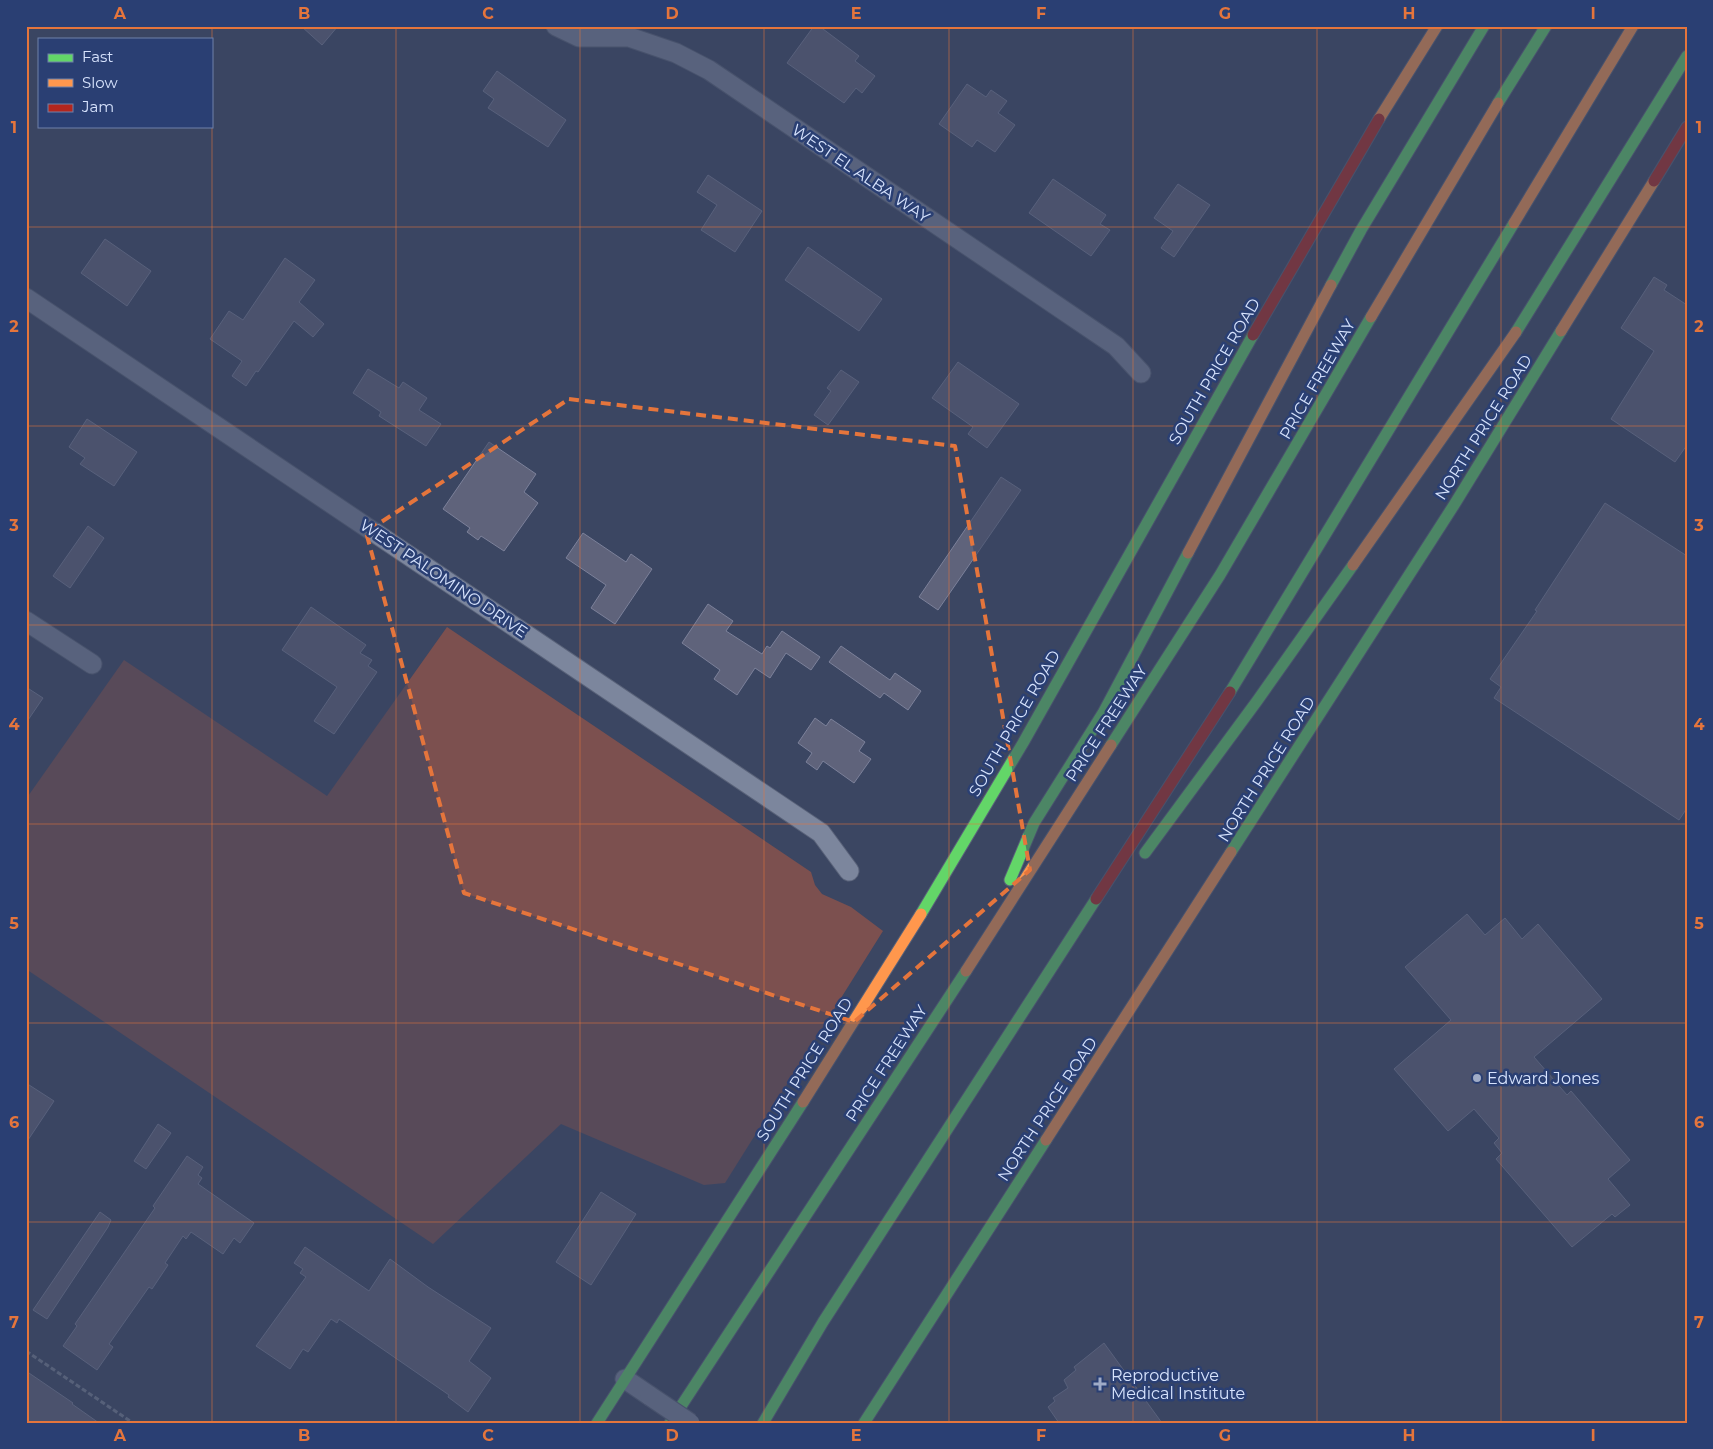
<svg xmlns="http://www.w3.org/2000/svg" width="1713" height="1449" viewBox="0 0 1713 1449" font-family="Montserrat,sans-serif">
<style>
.green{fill:#7c504f}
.building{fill:#5f637b;stroke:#7c819a}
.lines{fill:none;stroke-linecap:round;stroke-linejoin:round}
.street-casing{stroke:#596279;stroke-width:21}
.fast-casing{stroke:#596279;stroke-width:13}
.slow-casing{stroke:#596279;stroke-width:13}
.jam-casing{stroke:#596279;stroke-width:13}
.path{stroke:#788296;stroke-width:3;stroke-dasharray:5 2.5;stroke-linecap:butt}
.street{stroke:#7c869d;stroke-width:19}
.fast{stroke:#63d668;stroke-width:11}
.slow{stroke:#ff974d;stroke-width:11}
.jam{stroke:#b3261e;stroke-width:11}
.street-bridge-casing{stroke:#596279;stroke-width:21;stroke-linecap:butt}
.street-bridge{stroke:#7c869d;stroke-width:19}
.marked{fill:none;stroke:#e5753c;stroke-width:4;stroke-dasharray:10 6;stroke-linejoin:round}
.grid{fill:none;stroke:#e5753c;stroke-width:1;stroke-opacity:0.55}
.poi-dot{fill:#a0acc7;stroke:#2a3f73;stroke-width:2}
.labels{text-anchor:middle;stroke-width:5;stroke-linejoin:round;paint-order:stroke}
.street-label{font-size:16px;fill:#d7e3fd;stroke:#2a3f73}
.poi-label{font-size:16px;fill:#d7e3fd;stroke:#2a3f73;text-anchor:start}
.neatline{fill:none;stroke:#e5753c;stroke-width:2}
.grid-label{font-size:16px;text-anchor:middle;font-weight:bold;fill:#e5753c}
</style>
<rect width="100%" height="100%" fill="#3b4662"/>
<path class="green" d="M447 627 811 872 815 885 822 894 851 907 883 931 725 1183 704 1185 561 1124 433 1244 26 969V799L124 660 327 796Z"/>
<path class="building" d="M301 26H338L322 45Z
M814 26H819L859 56 855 61 875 76 862 93 856 88 844 103 787 63Z
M497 71 566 120 548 147 488 108 494 99 483 91Z
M967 84 986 97 991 90 1007 101 998 113 1015 125 995 152 977 140 972 147 939 124Z
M708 175 762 211 735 252 701 230 717 205 697 192Z
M1053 179 1106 215 1100 224 1110 230 1091 256 1029 213Z
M1178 184 1210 205 1174 257 1161 248 1173 231 1154 218Z
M105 239 151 271 127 306 81 273Z
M808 247 882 299 859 331 785 280Z
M285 258 315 280 299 302 324 324 313 337 294 321 258 372 256 371 246 386 232 376 242 361 210 339 229 311 243 320Z
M1654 277 1667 285 1664 290 1687 305V445L1675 462 1611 419 1654 351 1621 328Z
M958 362 1019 404 987 448 968 434 973 427 932 398Z
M368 369 399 388 403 382 427 398 419 410 441 424 426 446 379 416 381 412 353 393Z
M841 370 859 382 828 425 814 415 831 391 827 388Z
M87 419 137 452 114 486 80 464 85 458 69 447Z
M489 442 536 474 524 492 538 503 504 551 481 536 478 540 467 532 470 528 443 509Z
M1001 477 1021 490 938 610 919 597Z
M1605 503 1687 556V808L1679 820 1494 698 1501 687 1490 679 1537 611 1535 610Z
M88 526 104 538 70 588 53 576Z
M583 533 626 562 631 554 652 569 615 624 591 608 606 585 566 558Z
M708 604 733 621 726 631 762 654 767 646 770 648 782 631 820 657 811 670 786 653 770 678 755 668 737 695 714 679 720 670 682 643Z
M311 607 366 645 360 653 372 660 368 666 377 672 334 734 314 721 337 687 282 650Z
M841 646 890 680 895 673 921 691 908 710 884 693 880 698 829 662Z
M26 687 43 698 26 723Z
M815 718 826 726 831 719 865 742 859 751 871 759 854 783 823 761 817 770 806 762 812 753 798 743Z
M1467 914 1485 935 1505 918 1522 939 1538 924 1602 999 1534 1057 1567 1095 1571 1091 1630 1160 1608 1179 1630 1205 1615 1217 1612 1214 1572 1247 1496 1159 1502 1153 1494 1143 1499 1138 1474 1109 1448 1131 1394 1069 1451 1020 1405 967Z
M26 1083 54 1101 26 1143Z
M158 1124 171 1133 146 1169 134 1161Z
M187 1156 203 1167 198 1175 202 1178 198 1184 254 1223 240 1243 234 1238 223 1254 191 1232 186 1239 183 1236 165 1263 168 1265 152 1289 149 1287 109 1344 113 1347 97 1370 63 1346 77 1326 75 1324 155 1208 153 1206Z
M601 1192 636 1214 591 1285 556 1262Z
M100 1212 111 1220 108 1227 47 1319 33 1310Z
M305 1247 369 1291 390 1259 428 1287 491 1328 469 1361 491 1378 468 1412 448 1397 449 1395 339 1319 337 1323 331 1319 308 1352 303 1349 290 1369 256 1346 306 1277 300 1273 303 1269 294 1263Z
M1104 1343 1162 1423H1059L1048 1407 1055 1401 1053 1398 1068 1388 1064 1380 1076 1370 1074 1367Z
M26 1371 73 1403 72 1404 99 1423H26Z"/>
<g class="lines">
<defs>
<path id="street" d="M556 26 579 37H629L676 53 709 70 1116 346 1141 373
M26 298 821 833 849 871
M26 621 92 664
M625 1379 650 1396"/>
<path id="fast" d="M1498 103 1546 26
M1331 285 1361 230 1484 26
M1516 332 1687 56
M1230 692 1514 223
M1111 745 1220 575 1371 317
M1231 852 1454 505 1561 331
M1145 853 1257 701 1353 565
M1010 880 1034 823 1103 713 1188 553
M921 914 1023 743 1253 335
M597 1423 803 1102
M670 1423 966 971
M763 1423 823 1322 1096 899
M864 1423 1046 1140"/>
<path id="slow" d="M1379 119 1437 26
M1514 223 1633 26
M1371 317 1498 103
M1561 331 1654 181
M1188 553 1331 285
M1353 565 1516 332
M966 971 1111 745
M803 1102 921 914
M1046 1140 1231 852"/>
<path id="jam" d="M1654 181 1687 127
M1253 335 1379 119
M1096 899 1230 692"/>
</defs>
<use href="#street" class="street-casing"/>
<use href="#fast" class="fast-casing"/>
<use href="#slow" class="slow-casing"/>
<use href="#jam" class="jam-casing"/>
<path class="path" d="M26 1351 133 1423"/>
<use href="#street" class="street"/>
<use href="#fast" class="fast"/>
<use href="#slow" class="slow"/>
<use href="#jam" class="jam"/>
<defs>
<path id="street-bridge" d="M650 1396 690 1423"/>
</defs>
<use href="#street-bridge" class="street-bridge-casing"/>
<use href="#street-bridge" class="street-bridge"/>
</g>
<path d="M0 0H1713V1449H0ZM569 399 955 446 1030 870 854 1022 464 893 366 532Z" fill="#3b4662" fill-opacity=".55" fill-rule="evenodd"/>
<path class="marked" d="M569 399 955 446 1030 870 854 1022 464 893 366 532Z"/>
<path class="grid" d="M212 26V1423M396 26V1423M580 26V1423M764 26V1423M949 26V1423M1133 26V1423M1317 26V1423M1501 26V1423M26 227H1687M26 426H1687M26 625H1687M26 824H1687M26 1023H1687M26 1222H1687"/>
<g class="poi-dot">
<circle cx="1477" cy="1078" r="5"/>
<path d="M1097.5 1376.5h5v5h5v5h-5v5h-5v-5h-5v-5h5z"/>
</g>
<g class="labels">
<g class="street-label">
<text transform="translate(861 173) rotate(34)" y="6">WEST EL ALBA WAY</text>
<text transform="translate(1214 371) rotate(-60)" y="6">SOUTH PRICE ROAD</text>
<text transform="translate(1317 379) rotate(-60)" y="6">PRICE FREEWAY</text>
<text transform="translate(1483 427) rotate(-58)" y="6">NORTH PRICE ROAD</text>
<text transform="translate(444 578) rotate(34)" y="6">WEST PALOMINO DRIVE</text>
<text transform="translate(1014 723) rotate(-60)" y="6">SOUTH PRICE ROAD</text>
<text transform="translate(1106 723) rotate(-57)" y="6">PRICE FREEWAY</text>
<text transform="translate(1266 769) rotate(-58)" y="6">NORTH PRICE ROAD</text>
<text transform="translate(886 1063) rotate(-57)" y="6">PRICE FREEWAY</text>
<text transform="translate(804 1069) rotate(-58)" y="6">SOUTH PRICE ROAD</text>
<text transform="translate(1047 1109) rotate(-57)" y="6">NORTH PRICE ROAD</text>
</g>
<g class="poi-label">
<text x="1487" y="1084">Edward Jones</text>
<text x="1111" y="1381">Reproductive<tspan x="1111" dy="18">Medical Institute</tspan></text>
</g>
</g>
<rect width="1713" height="1449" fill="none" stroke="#2a3f73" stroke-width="55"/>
<rect x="38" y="38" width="175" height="90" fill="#2a3f73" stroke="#6f81aa"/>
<rect x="48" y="54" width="25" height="8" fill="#63d668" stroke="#6f81aa"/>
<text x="82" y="62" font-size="15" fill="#d7e3fd">Fast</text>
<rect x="48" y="79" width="25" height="8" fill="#ff974d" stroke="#6f81aa"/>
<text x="82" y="88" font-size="15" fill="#d7e3fd">Slow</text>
<rect x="48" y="104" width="25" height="8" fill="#b3261e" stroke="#6f81aa"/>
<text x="82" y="112" font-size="15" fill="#d7e3fd">Jam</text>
<rect x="28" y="28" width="1658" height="1394" class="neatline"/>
<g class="grid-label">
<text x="120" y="19">A</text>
<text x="304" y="19">B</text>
<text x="488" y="19">C</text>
<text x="672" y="19">D</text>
<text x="856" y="19">E</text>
<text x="1041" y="19">F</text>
<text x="1225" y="19">G</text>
<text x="1409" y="19">H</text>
<text x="1593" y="19">I</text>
<text x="14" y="133">1</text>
<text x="1699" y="133">1</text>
<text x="14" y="332">2</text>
<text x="1699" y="332">2</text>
<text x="14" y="531">3</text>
<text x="1699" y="531">3</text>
<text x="14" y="730">4</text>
<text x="1699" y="730">4</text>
<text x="14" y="929">5</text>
<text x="1699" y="929">5</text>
<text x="14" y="1128">6</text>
<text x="1699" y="1128">6</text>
<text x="14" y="1328">7</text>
<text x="1699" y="1328">7</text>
<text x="120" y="1441">A</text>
<text x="304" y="1441">B</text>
<text x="488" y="1441">C</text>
<text x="672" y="1441">D</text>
<text x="856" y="1441">E</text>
<text x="1041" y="1441">F</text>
<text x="1225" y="1441">G</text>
<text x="1409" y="1441">H</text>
<text x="1593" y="1441">I</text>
</g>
</svg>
